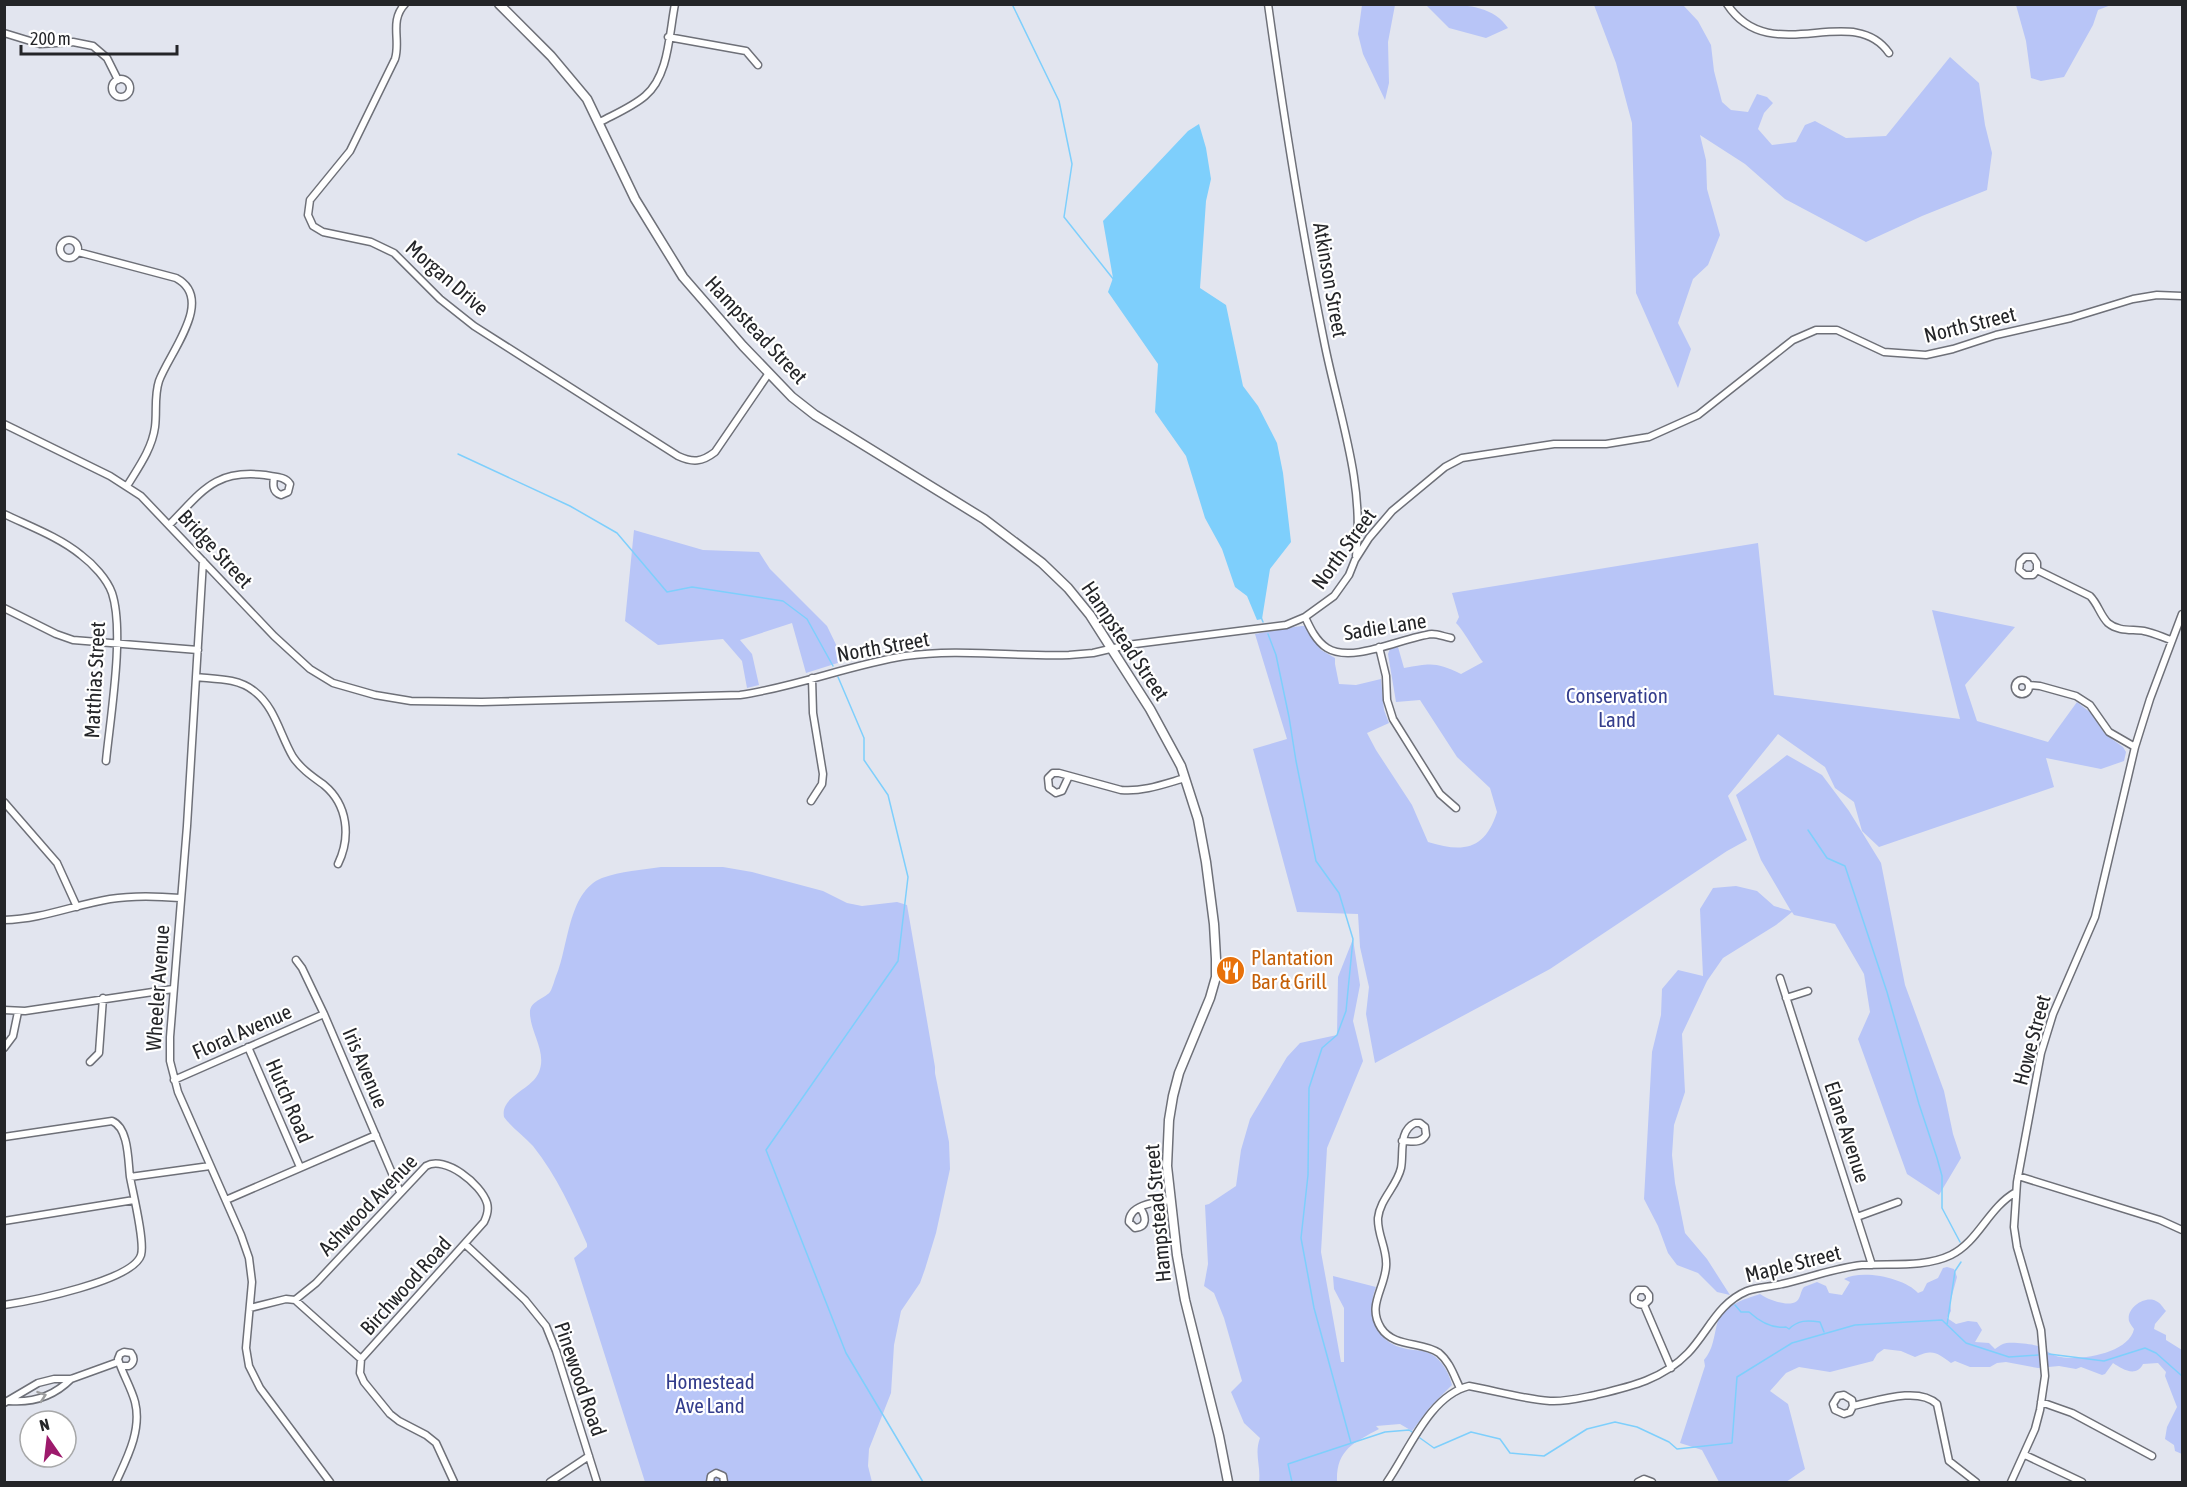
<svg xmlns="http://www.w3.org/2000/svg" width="2187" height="1487" viewBox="0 0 2187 1487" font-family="'Asap Condensed',sans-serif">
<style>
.green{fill:#b8c5f7}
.water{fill:#7ecffc}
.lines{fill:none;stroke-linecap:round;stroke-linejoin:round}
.stream{stroke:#7ecffc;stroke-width:1.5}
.minor-casing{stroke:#6e7078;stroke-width:9}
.major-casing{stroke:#6e7078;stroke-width:11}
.minor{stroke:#fff;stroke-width:6}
.major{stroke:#fff;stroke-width:8}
.oneway{stroke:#9c9d9e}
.labels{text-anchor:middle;stroke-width:4.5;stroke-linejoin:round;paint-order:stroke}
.street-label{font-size:21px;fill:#242528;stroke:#fff}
.park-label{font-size:21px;fill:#333d8c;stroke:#fff}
.food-label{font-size:21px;fill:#c56008;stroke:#fff;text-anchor:start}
</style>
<rect width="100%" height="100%" fill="#e2e5ef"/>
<path class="green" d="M1362 5H1395L1388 42 1389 83 1385 100 1363 54 1358 34Z
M1426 5C1453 4 1491 2 1508 28L1486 38 1449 28Z
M1594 5H1683L1698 21 1711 45 1714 71 1722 102 1731 110 1748 112 1757 94 1767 97 1773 103 1764 113 1758 129 1772 145 1796 142 1805 125 1815 121 1846 138 1886 136 1950 57 1979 83 1985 125 1992 153 1987 190 1922 216 1866 242 1785 199 1745 164 1700 135 1706 160 1707 189 1720 235 1708 265 1693 279 1678 323 1691 349 1678 388 1636 293 1632 123 1616 63Z
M2016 5V4L2111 5 2098 10 2093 25 2064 77 2041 81 2031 78 2026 41Z
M634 530 703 550 759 552 770 569 827 626 844 661 806 673 792 623 740 640 752 654 759 685 747 688 742 661 723 639 658 645 625 621Z
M1758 543 1774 695 1960 719 1932 610 2015 627 1965 685 1977 721 2048 742 2077 702 2091 713 2105 734 2123 747 2126 752 2124 761 2101 769 2046 758 2054 787 1879 847 1862 831 1854 802 1835 788 1825 767 1778 734 1728 796 1747 840 1727 851 1550 969 1375 1063 1366 1014 1369 987 1360 947 1358 914 1297 912 1253 749 1287 739 1255 634C1265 632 1299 625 1306 626L1321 650 1335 658V664L1339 684 1356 685 1381 679 1384 710 1389 723 1367 733 1376 750 1412 805 1428 842C1463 853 1485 850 1497 812L1490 788 1457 757 1420 700 1396 702 1388 654 1390 649 1398 647 1404 668C1432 663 1436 662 1461 674L1483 662C1476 653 1462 628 1456 623L1459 617 1452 593Z
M1787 755 1822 775 1849 811 1881 863 1905 985 1944 1091 1953 1134 1961 1158 1939 1195 1907 1174 1858 1039 1870 1012 1864 974 1835 924 1794 915 1792 912 1776 925 1723 958 1707 981 1682 1034 1685 1092 1674 1125 1672 1155 1675 1183 1685 1233 1707 1259 1730 1295 1717 1292 1698 1273 1677 1265 1668 1253 1658 1226 1644 1199 1652 1052 1661 1015 1662 989 1678 970 1703 976 1700 909 1713 888 1736 886 1757 891 1774 906 1791 911 1761 860 1736 795Z
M661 867H723L752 872 823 891 847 903 862 906 897 902 907 905 935 1067V1073L949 1142 950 1169 936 1233 925 1269 920 1283 901 1311 894 1345 891 1393 869 1449 868 1466 872 1482H645L574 1258 587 1247V1244C572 1210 557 1176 533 1146 524 1136 512 1128 504 1117 500 1096 532 1090 539 1072 547 1052 531 1034 530 1014 529 1001 543 1000 550 992 552 989 554 982 555 979 569 949 567 892 602 878 621 871 642 870 661 867Z
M1353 939 1360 985 1353 1021 1363 1061 1327 1148 1321 1252 1341 1362H1344V1308L1334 1289 1333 1276 1376 1287C1366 1311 1375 1342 1403 1348 1412 1351 1422 1349 1431 1354 1442 1360 1449 1373 1452 1385L1430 1407 1412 1431 1400 1424 1376 1426 1379 1429C1353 1443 1336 1450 1337 1482H1259C1261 1465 1254 1454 1260 1438L1244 1423 1231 1392 1242 1381 1224 1318 1214 1293 1204 1286 1208 1264 1205 1205 1209 1204 1236 1186 1241 1150 1250 1119 1287 1057 1300 1043 1337 1035 1338 977Z
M1947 1267 1954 1269 1957 1277 1950 1303 1951 1311 1947 1318 1956 1324 1968 1321 1977 1322 1982 1330 1975 1342 1989 1343 1995 1349C1998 1347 2000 1345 2003 1344 2008 1341 2035 1344 2040 1347 2048 1351 2052 1356 2061 1357 2081 1361 2129 1353 2134 1329 2132 1326 2130 1324 2129 1321 2126 1308 2145 1295 2156 1301 2161 1303 2163 1308 2166 1311L2155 1324 2154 1329 2166 1335V1340L2182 1350V1454L2175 1451 2174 1445 2165 1439 2167 1427 2177 1407 2165 1376 2166 1372 2158 1363 2143 1364C2136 1378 2122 1369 2113 1363L2105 1374 2102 1375 2081 1367 2076 1369 2059 1366 2038 1368 2006 1362 1997 1363 1990 1367H1970L1955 1361 1951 1363C1936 1352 1933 1349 1915 1357L1901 1351 1884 1349 1877 1354 1873 1361 1830 1372 1799 1367 1786 1373 1770 1391 1788 1404 1805 1469 1786 1482H1719L1702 1450 1680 1443 1705 1366 1704 1360C1713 1350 1714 1336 1717 1324 1722 1305 1745 1299 1760 1294 1767 1299 1788 1308 1797 1301 1801 1297 1800 1292 1804 1287L1817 1282 1826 1286 1829 1293 1842 1295 1850 1282 1844 1279C1862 1269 1905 1278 1918 1293L1923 1291 1927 1283 1938 1278 1943 1268Z"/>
<path class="water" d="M1199 124 1206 148 1211 179 1206 201 1200 288 1226 305 1243 386 1258 406 1277 443 1283 473 1291 542 1270 569 1262 619 1257 620 1247 596 1235 587 1222 549 1205 518 1186 456 1155 412 1158 364 1108 292 1113 278 1103 221 1188 131Z"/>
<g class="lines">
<path class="stream" d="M1012 4 1059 101 1072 164 1064 217 1114 280
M458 454 570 506 617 533 667 592 692 587 783 601 807 619 833 666
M1261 617 1263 622
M1268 634 1276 655 1289 717 1296 761 1316 861 1339 893 1353 939 1346 1011 1337 1035 1322 1048 1309 1088 1308 1175 1301 1238 1314 1308 1351 1443
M838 677 864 738V760L888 795 908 877 898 961 766 1150 846 1353 923 1482
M1808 830 1827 858 1845 866 1887 992 1919 1104 1937 1158 1942 1176V1208L1960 1242
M1735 1305 1741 1312H1749C1759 1321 1772 1329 1786 1327L1789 1329C1798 1320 1807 1320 1820 1322L1824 1332
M1947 1325 1955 1271 1961 1262
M2049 1354 2104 1361 2145 1348 2156 1353 2182 1376
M1420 1438 1434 1448 1471 1432 1500 1439 1510 1453 1544 1456 1587 1429 1615 1422 1637 1427 1669 1442 1677 1449 1732 1443 1737 1377 1792 1343 1855 1325 1942 1320 1966 1343 2009 1357 2038 1355
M1292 1482 1288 1464 1385 1432 1409 1430 1412 1432"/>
<defs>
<path id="minor" d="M405 4C389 21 401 40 395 59L350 151 310 200 308 215 313 226 323 232 371 242 394 253 440 299 474 326 678 456C693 463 702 462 715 452L769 373
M1268 4C1284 119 1302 233 1325 346 1339 415 1365 484 1356 556
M1727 4C1770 70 1852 0 1889 53
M4 33 40 44 73 42 93 46 107 58 118 80
M668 37 746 51 758 65
M112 88a9 9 0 1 1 18 0a9 9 0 1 1-18 0Z
M600 122C615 114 632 107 645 96 669 76 669 34 675 4
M60 249a9 9 0 1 1 18 0a9 9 0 1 1-18 0Z
M78 252 176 278C216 299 169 353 159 381 154 396 157 412 155 427 152 449 138 468 127 486
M4 424 110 476 141 496 274 636 310 669 333 683 375 695 411 701 482 702 740 695C796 687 849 665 905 656 959 648 1015 657 1069 655L1093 653 1127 645 1286 625 1305 617 1334 596 1349 575 1355 560 1369 538 1392 511 1445 467 1462 458 1554 444H1606L1649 437 1698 415 1793 340 1816 330H1837L1884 352 1926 355 1953 349 1996 335 2071 318 2133 299 2157 295 2182 296
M4 514C29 526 59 537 81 555 93 564 107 579 112 593 125 632 110 719 106 761
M169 525C202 492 214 469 265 475 274 477 285 476 290 484L288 492 281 495C272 492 273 484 274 477
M203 561 187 826 170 1037V1061L178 1092 241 1235 249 1258 252 1282 246 1348 249 1366 260 1388 330 1482
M2037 570 2033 575H2025L2019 570 2020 562 2025 557H2033L2037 563V570L2090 596C2098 604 2100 615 2108 623 2119 632 2132 629 2144 631 2154 633 2162 637 2171 640
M4 608 56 634 73 640 198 650
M1305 617C1310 628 1316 641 1327 648 1353 664 1403 637 1432 634 1438 634 1445 637 1451 638
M1379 647 1386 676 1387 700 1393 719 1440 794 1456 808
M196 677C215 679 238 678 254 691 275 707 280 735 293 757 301 769 313 777 324 785 348 805 351 837 338 864
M2015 687a7 7 0 1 1 14 0a7 7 0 1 1-14 0Z
M2029 685 2040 686 2076 696 2090 705 2109 732 2135 747
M1069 776 1062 791 1056 793 1049 788 1048 778 1053 773H1059L1121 790C1143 792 1164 784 1185 778
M811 801 822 784 823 774 813 713 812 678
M4 802 57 863 77 907
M4 920C42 919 74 905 110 899 134 895 157 896 180 898
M296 960 302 968 324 1014 400 1192
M1780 978 1872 1265
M1786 998 1808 991
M4 1010 25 1011 173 989
M248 1047 300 1167
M4 1048 13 1036 18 1012
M90 1062 99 1053 103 998
M174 1080 324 1014
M4 1137 112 1121C129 1128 128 1161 130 1177L210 1166
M1402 1141C1412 1141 1421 1144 1426 1135L1425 1127 1420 1123H1415C1398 1131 1404 1153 1401 1168 1397 1186 1380 1199 1378 1218 1377 1235 1388 1250 1386 1267 1384 1290 1367 1306 1381 1328 1394 1348 1422 1341 1439 1353 1450 1362 1454 1376 1460 1388
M2018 1176 2160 1220 2182 1230
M226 1200 376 1135
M1140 1208C1146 1216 1148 1227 1135 1228L1129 1222C1129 1204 1157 1202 1171 1200
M1857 1217 1898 1202
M4 1221 134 1200
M466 1245 525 1300 546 1326 556 1351 597 1482
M295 1300 316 1283 426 1166C445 1155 481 1184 487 1203 489 1210 487 1216 484 1222L361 1359
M4 1305C30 1301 133 1281 141 1255 145 1242 133 1193 130 1177
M1644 1305 1638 1304 1634 1301V1295L1638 1290H1645L1649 1295V1300L1644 1305 1671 1368
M250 1308 286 1299 295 1300 361 1359
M361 1359 360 1373 364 1382 390 1414 399 1421 426 1435 436 1443 454 1482
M9 1401C33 1403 54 1396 71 1379
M2041 1402 2072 1413 2152 1456
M4 1403 38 1383 54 1379H71L118 1362
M1853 1406 1852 1400 1844 1395 1838 1396 1833 1404 1835 1410 1844 1414 1850 1412 1853 1406C1877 1401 1918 1386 1937 1404L1949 1461 1976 1482
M2025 1455 2082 1482
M116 1482C127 1458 142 1430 135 1402 131 1387 122 1373 118 1359L120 1354 124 1352 131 1353C135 1358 134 1363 129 1366H121
M550 1482 589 1456
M710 1482 711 1476 716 1473 723 1476 724 1482
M1387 1482C1409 1451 1429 1396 1469 1386 1496 1391 1523 1399 1550 1401 1565 1402 1580 1398 1595 1395 1629 1387 1662 1380 1688 1353 1708 1332 1718 1303 1747 1291 1758 1287 1771 1287 1782 1284 1809 1278 1834 1268 1862 1265 1890 1263 1924 1268 1951 1255 1979 1241 1988 1208 2016 1192
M1638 1482 1644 1479 1652 1482
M2011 1482 2035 1429 2040 1410 2045 1376 2041 1330 2017 1247 2014 1227 2017 1182 2041 1053 2053 1014 2095 917 2135 747 2150 699 2182 614"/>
<path id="major" d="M499 4 551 56 587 99 635 199 683 277 743 346 792 397 815 415 984 519 1042 563 1068 588 1090 615 1150 709 1181 766 1198 819 1206 862 1214 924 1216 959V977L1210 998 1179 1073 1173 1096 1169 1120 1167 1166 1177 1255 1185 1300 1219 1436 1228 1482"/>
</defs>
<use href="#minor" class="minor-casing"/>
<use href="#major" class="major-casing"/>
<use href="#minor" class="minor"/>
<use href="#major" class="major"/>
</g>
<defs><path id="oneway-chevron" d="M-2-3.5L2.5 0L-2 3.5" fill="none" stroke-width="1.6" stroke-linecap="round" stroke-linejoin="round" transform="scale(1.5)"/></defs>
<use class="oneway" href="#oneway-chevron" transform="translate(42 1396) rotate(-19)"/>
<defs>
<symbol id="restaurant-disc" viewBox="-11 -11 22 22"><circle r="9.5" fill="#e8710a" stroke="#fff"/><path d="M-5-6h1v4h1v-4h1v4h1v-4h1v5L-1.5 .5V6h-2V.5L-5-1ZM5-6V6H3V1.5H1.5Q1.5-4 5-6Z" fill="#fff"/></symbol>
</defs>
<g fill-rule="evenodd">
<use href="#restaurant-disc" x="1214" y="954" width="33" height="33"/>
</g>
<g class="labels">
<g class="street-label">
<text transform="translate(447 278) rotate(41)" y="7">Morgan Drive</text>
<text transform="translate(1330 280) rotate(80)" y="7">Atkinson Street</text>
<text transform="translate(1970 325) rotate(-14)" y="7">North Street</text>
<text transform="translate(756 330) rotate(47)" y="7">Hampstead Street</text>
<text transform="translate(215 549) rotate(47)" y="7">Bridge Street</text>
<text transform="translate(1344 549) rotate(-54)" y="7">North Street</text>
<text transform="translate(1385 627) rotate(-9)" y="7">Sadie Lane</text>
<text transform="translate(1125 641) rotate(56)" y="7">Hampstead Street</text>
<text transform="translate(883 647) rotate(-10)" y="7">North Street</text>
<text transform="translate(95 680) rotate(-87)" y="7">Matthias Street</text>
<text transform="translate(158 988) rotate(-86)" y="7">Wheeler Avenue</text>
<text transform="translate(242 1032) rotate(-24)" y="7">Floral Avenue</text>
<text transform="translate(2032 1040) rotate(-75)" y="7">Howe Street</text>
<text transform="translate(365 1068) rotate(67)" y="7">Iris Avenue</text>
<text transform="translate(289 1101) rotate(67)" y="7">Hutch Road</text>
<text transform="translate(1847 1132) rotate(72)" y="7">Elane Avenue</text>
<text transform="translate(368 1205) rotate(-46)" y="7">Ashwood Avenue</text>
<text transform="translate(1158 1213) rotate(-95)" y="7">Hampstead Street</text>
<text transform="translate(1793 1264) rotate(-14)" y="7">Maple Street</text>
<text transform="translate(406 1286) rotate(-48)" y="7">Birchwood Road</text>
<text transform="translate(580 1379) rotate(71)" y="7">Pinewood Road</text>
</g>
<g class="park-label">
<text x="1617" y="703">Conservation<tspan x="1617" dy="24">Land</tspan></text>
<text x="710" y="1389">Homestead<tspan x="710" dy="24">Ave Land</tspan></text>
</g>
<g class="food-label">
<text x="1251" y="965">Plantation<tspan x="1251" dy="24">Bar &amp; Grill</tspan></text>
</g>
</g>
<rect width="2187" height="1487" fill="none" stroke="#242528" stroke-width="12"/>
<g transform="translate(48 1439) rotate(346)"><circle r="28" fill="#ffffff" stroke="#a7a8a9" stroke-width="1.5"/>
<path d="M0-4.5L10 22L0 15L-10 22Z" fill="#9d1a6c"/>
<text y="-9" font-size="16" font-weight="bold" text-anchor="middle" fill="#242528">N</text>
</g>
<path d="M21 45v9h156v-9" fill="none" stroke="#242528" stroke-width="3"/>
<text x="30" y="45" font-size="18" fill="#242528" stroke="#ffffff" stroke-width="4.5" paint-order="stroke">200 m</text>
</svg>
